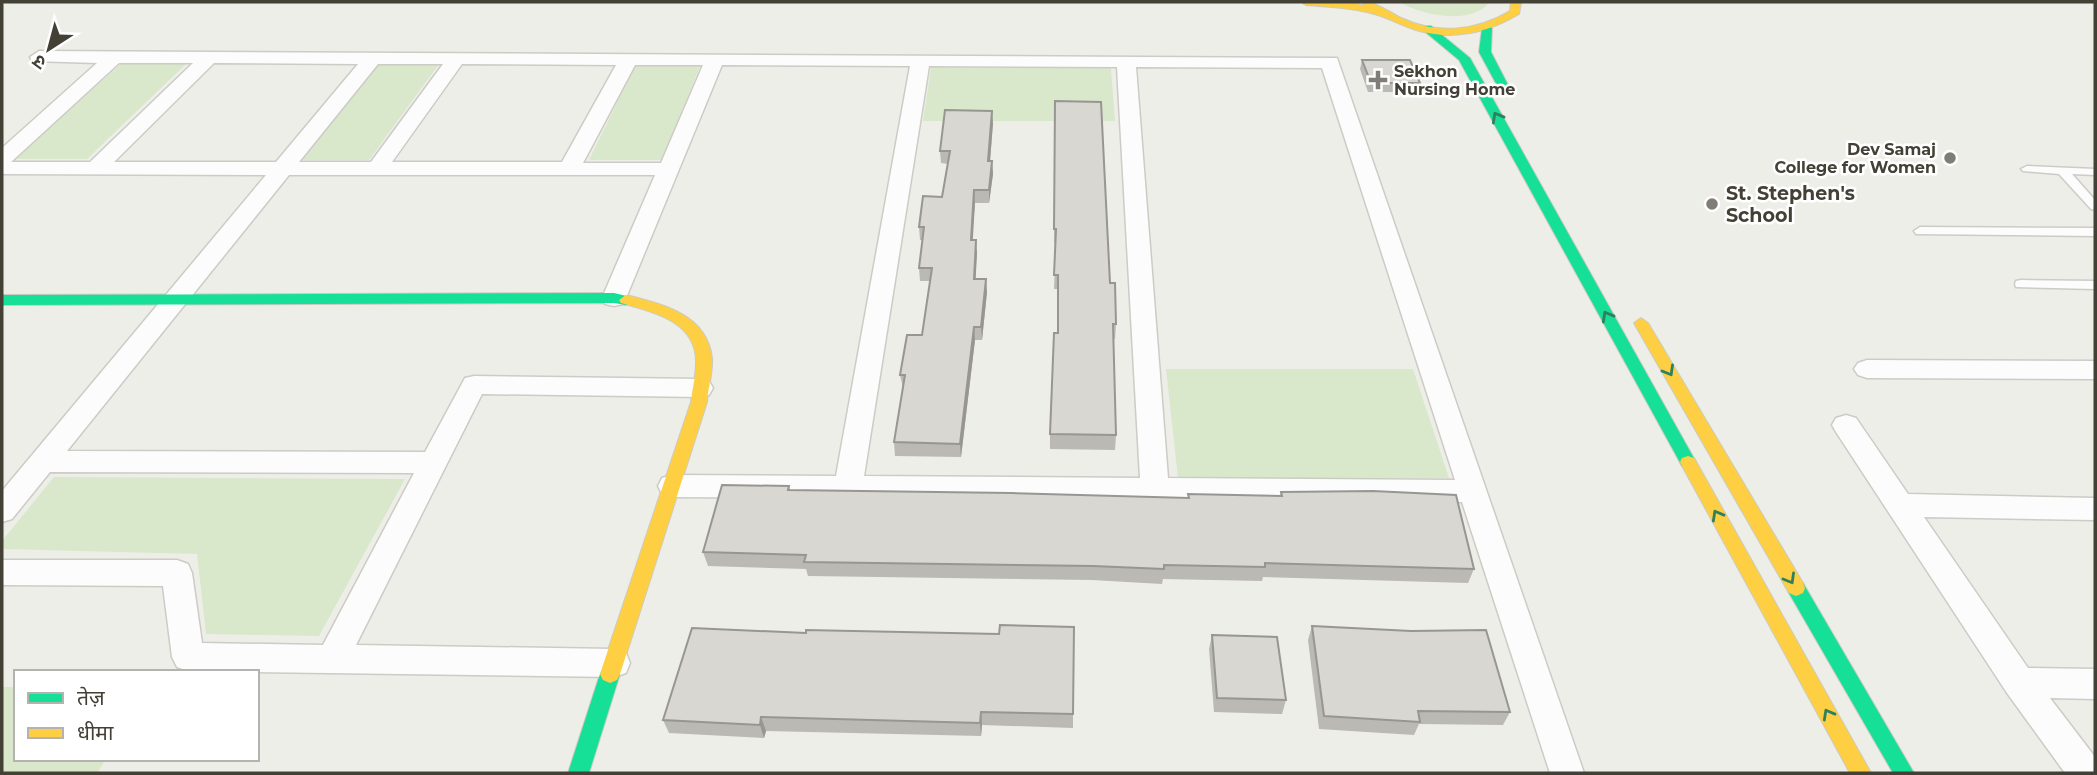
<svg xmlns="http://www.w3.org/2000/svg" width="2097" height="775" viewBox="0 0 2097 775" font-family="Montserrat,'Noto Sans Devanagari',sans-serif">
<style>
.green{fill:#d9e7cb}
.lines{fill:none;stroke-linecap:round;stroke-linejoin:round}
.lane-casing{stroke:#cccbc6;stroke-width:3}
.street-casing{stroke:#cccbc6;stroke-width:3}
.fast-casing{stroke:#cccbc0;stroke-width:2}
.slow-casing{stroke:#cccbc0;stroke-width:2}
.lane{fill:#fcfcfc;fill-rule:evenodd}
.street{fill:#fcfcfc;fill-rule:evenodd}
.fast{fill:#16e098;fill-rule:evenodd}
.slow{fill:#ffcf43;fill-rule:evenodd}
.wall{fill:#bab9b4}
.shaded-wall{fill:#979692}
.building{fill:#d8d7d1;stroke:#979692;stroke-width:2}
.oneway{stroke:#31805d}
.poi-dot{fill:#7f7d75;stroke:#fff;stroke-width:2.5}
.labels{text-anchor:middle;stroke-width:5;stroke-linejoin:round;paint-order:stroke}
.far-poi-label{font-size:16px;font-weight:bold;fill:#434036;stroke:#fff;text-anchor:start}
.poi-label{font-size:19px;font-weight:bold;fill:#434036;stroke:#fff;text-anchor:start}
</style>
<rect width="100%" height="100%" fill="#eeeee9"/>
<path class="green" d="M1399 2H1490C1471 26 1421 15 1399 2Z
M122 63H187L87 159H14Z
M374 64H439L369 160H296Z
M636 64H701L662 160H589Z
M931 68H1111L1115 121H923Z
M1166 369H1413L1449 478H1178Z
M54 477 405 479 319 636 206 634 197 554 2 549V541Z
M2 687H16V759H106L97 773H2Z"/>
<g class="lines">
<defs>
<path id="lane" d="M2027 166 2095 169V175L2072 174 2095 200V210L2091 209 2059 174 2023 171 2021 169Z
M1920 227 2095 228V236L1916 234 1914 231Z
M2021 280 2095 281V289L2016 287 2015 284 2016 281Z"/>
<path id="street" d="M39 51 1337 58 1584 773H1550L1462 502 672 497 662 494 658 486 662 478 672 475 836 476 910 66 722 65 626 298 623 304 614 306 605 304 602 298 655 175H289L67 451 425 452 465 378 474 376 700 379 709 381 713 388 709 395 700 397 482 394 356 645 614 649 626 653 630 663 626 673 614 677 188 671 177 667 172 657 163 586 2 585V560H177L188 564 192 573 202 643 323 645 414 473 50 472 12 519 2 522V491L266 175 2 174V148L97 63 32 61 30 57ZM119 63H193L90 162H11ZM214 63 358 64 276 162H114ZM378 64H443L371 162H299ZM462 64 616 65 562 162H392ZM635 65H703L661 163H583ZM929 66 1117 67 1140 478 864 476ZM1136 67 1322 68 1455 480 1168 478Z
M1867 360 2095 361V379L1867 378 1858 375 1854 369 1858 363Z
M1846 415 1856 418 1908 494 2095 498V520L1924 517 2028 668 2095 669V699L2050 698 2095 757V773H2065L2007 693 1836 432 1832 425 1836 418Z"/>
<path id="fast" d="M1487 25 1492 28 1491 52 1509 87 1507 89H1499L1479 52 1482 28Z
M1423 26H1431L1470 58 1696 462 1694 466H1682L1459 60 1423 30Z
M614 293 631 297 633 300 626 305 614 303 2 305V295Z
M1796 580 1803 583 1914 773H1893L1789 593 1787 588 1789 583Z
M610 665 617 668 620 674 589 773H568L600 674 603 668Z"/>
<path id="slow" d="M1301 2H1347L1366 6 1362 2C1377 2 1387 11 1401 18 1438 35 1476 31 1510 11L1511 2H1521L1519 14C1487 33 1452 41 1416 30 1403 26 1392 20 1381 16 1356 8 1331 7 1306 5Z
M626 295C662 304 707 314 712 358 713 373 708 388 707 402L620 674 617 680 610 683 603 680 600 674 691 402C692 389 696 376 696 363 697 321 653 312 621 303L619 300Z
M1641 318 1648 323 1803 583 1805 588 1803 593 1796 596 1789 593 1634 323Z
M1688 456 1694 458 1871 773H1850L1680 462 1682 458Z"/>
</defs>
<use href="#lane" class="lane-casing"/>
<use href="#street" class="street-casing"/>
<use href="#fast" class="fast-casing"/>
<use href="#slow" class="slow-casing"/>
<use href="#lane" class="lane"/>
<use href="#street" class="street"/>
<use href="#fast" class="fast"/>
<use href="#slow" class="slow"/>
</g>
<path class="wall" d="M1362 60 1420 83 1417 92H1368L1360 69Z
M1055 101 1110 283 1116 324 1115 339H1113L1116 435 1115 450 1050 449V434L1058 333V289H1054L1056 243H1054Z
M993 123 990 161H992L993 174 989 203H975L972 240 977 253 975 279H986L987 292 982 340H975L961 457 895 456 894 442 903 388 900 375 922 335 930 281H920L919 268 923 240H920L919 227 942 197 948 164 941 163 940 151Z
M789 486 790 490 1188 498V494L1280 496 1281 492 1474 569 1468 583 1263 577 1262 581 1163 579 1162 584 1092 580 808 576 806 569 708 566 703 552Z
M1312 626 1510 712 1503 725 1419 724 1414 735 1319 729 1308 640Z
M806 633 1073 714V728L982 725 981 736 766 731 764 738 669 733 663 720Z
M1212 635 1286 700 1282 714 1214 712 1209 649Z"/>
<path class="shaded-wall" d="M992 111 993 123 989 174 988 161Z
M992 161 993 174 989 203V190Z
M974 190 975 203 972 253 971 240Z
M976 240 977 253 975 292 974 279Z
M986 279 987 292 982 340 981 327Z
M974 327 975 340 961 457 960 444Z
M981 712 982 725 981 736 980 723Z
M761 717 766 731 764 738 760 725Z"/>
<path class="building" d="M1362 60H1410L1420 83H1371Z
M1055 101 1101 102 1110 283H1115L1116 324H1113L1116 435 1050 434 1054 333H1058V275H1054L1056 229H1054Z
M945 110 992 111 988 161H992L989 190H974L971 240H976L974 279H986L981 327H974L960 444 894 442 905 375H900L907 335H922L932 268H919L924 227H919L923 196 942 197 950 151H940Z
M722 485 789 486 788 490 1011 493 1189 498 1188 494 1282 496 1281 492 1373 491 1456 495 1474 569 1265 563V567L1164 565V569L1093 566 875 563 804 562 806 555 703 552Z
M1000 625 1074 627 1073 714 981 712 980 723 761 717 760 725 663 720 692 628 806 633V630L999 634Z
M1312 626 1411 631 1486 630 1510 712 1418 711 1420 722 1324 716Z
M1212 635 1277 637 1286 700 1217 698Z"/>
<defs><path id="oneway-chevron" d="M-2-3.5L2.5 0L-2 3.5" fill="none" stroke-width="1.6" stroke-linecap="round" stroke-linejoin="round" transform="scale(1.75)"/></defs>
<g class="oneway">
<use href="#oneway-chevron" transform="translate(1497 117) rotate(-119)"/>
<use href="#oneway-chevron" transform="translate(1607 316) rotate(-119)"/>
<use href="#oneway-chevron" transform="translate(1669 371) rotate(60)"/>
<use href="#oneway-chevron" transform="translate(1717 515) rotate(-119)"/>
<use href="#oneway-chevron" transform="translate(1790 579) rotate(60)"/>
<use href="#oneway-chevron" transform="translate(1828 714) rotate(-119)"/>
</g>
<g class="poi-dot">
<path d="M1374.5 69.5h7v7h7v7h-7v7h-7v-7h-7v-7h7z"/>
<circle cx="1950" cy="158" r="7"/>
<circle cx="1712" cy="204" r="7"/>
</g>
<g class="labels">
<g class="far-poi-label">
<text x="1394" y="77">Sekhon<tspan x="1394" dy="18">Nursing Home</tspan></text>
<text x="1936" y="155" text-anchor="end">Dev Samaj<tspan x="1936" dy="18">College for Women</tspan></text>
</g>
<g class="poi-label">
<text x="1726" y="200">St. Stephen's<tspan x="1726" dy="22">School</tspan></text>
</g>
</g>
<rect width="2097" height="775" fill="none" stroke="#434036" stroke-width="7"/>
<rect x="14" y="670" width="245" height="91" fill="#ffffff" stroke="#b4b3af" stroke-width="2"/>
<rect x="28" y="693" width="35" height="10" fill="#16e098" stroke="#b4b3af" stroke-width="2"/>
<text x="77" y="705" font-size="21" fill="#434036">तेज़</text>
<rect x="28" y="728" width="35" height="10" fill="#ffcf43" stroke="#b4b3af" stroke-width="2"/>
<text x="77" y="740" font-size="21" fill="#434036">धीमा</text>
<g transform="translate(49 49) rotate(216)" stroke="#ffffff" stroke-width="5" paint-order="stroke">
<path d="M0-5L12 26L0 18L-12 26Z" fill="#434036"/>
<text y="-10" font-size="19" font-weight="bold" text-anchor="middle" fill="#434036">उ</text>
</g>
</svg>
